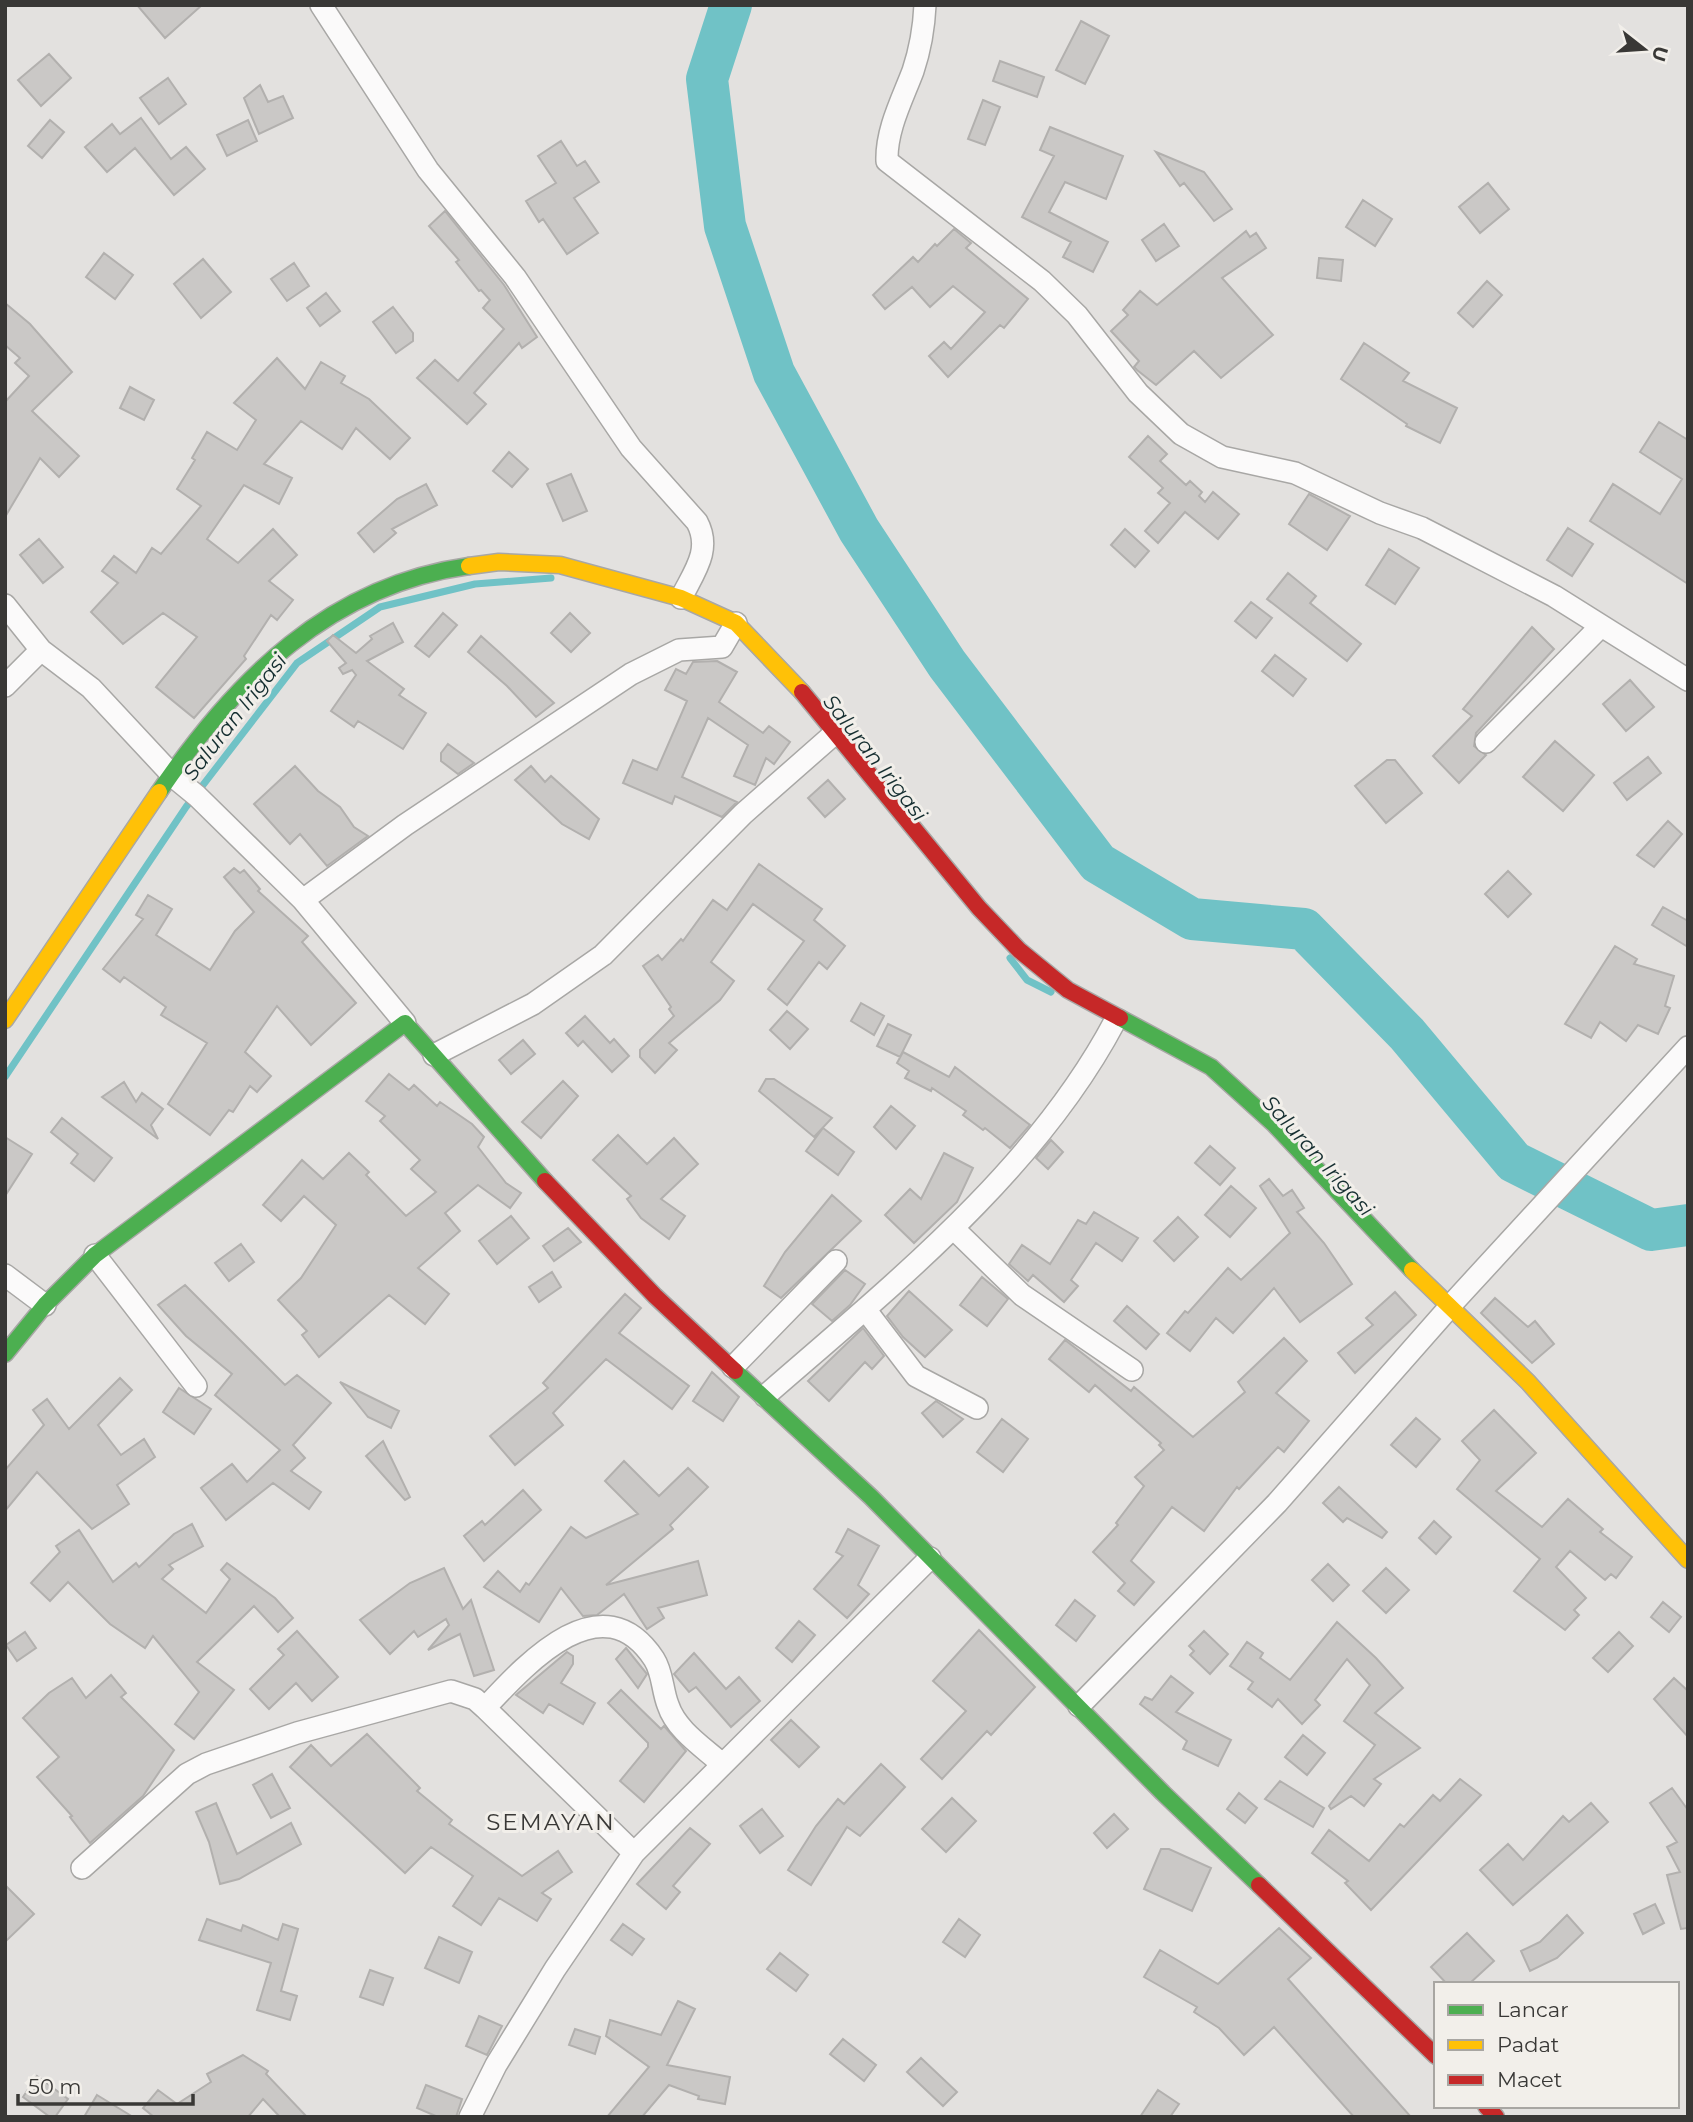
<svg xmlns="http://www.w3.org/2000/svg" width="1693" height="2122" viewBox="0 0 1693 2122" font-family="Montserrat,sans-serif">
<style>
.lines{fill:none;stroke-linecap:round;stroke-linejoin:round}
.stream{stroke:#70c2c6;stroke-width:7}
.river{stroke:#70c2c6;stroke-width:42}
.building{fill:#cac8c6;stroke:#b2b0ae;stroke-width:2}
.street-casing{stroke:#a8a7a5;stroke-width:24}
.fast-casing{stroke:#a8a7a5;stroke-width:19}
.slow-casing{stroke:#a8a7a5;stroke-width:19}
.jam-casing{stroke:#a8a7a5;stroke-width:19}
.street{stroke:#fbfafa;stroke-width:21}
.fast{stroke:#4caf50;stroke-width:16}
.slow{stroke:#ffc107;stroke-width:16}
.jam{stroke:#c62828;stroke-width:16}
.labels{text-anchor:middle;stroke-width:6;stroke-linejoin:round;paint-order:stroke}
.water-label{font-size:21px;font-style:italic;fill:#152e30;stroke:#f2efea}
.quarter-label{font-size:23px;letter-spacing:2px;fill:#393836;stroke:#f2efea}
</style>
<rect width="100%" height="100%" fill="#e3e1df"/>
<g class="lines">
<path class="stream" d="M1010 958 1027 980 1051 992
M5 1077 186 807 297 663 380 607 475 584 551 578"/>
<path class="river" d="M731 5 707 79 725 226 774 373 859 530 947 664 1098 863 1192 919 1304 929 1407 1034 1514 1162 1651 1230 1688 1225"/>
</g>
<path class="building" d="M137 5H202L165 38Z
M1081 21 1109 36 1085 84 1056 70Z
M49 54 71 78 41 106 18 80Z
M1000 61 1044 77 1037 97 993 81Z
M168 78 186 104 159 124 140 98Z
M260 85 268 102 283 96 293 118 259 134 244 98Z
M983 100 1000 107 985 145 968 139Z
M141 118 171 159 186 147 205 169 174 195 135 148 107 172 85 147 112 124 120 134Z
M50 120 64 132 42 158 28 146Z
M248 120 257 141 227 156 217 135Z
M1050 127 1123 156 1106 199 1065 182 1049 212 1108 242 1093 272 1063 257 1071 242 1022 217 1054 156 1040 150Z
M561 141 577 166 585 161 599 182 574 198 598 233 567 254 543 219 539 222 526 201 556 183 538 156Z
M1156 152 1204 172 1232 209 1214 221 1184 183 1180 186Z
M1488 183 1509 209 1480 233 1459 207Z
M1363 200 1392 219 1375 246 1346 227Z
M445 211 504 285 537 337 522 348 519 343 474 393 486 404 467 424 417 378 435 360 458 381 504 329 483 308 490 300 481 290 479 291 456 262 459 260 429 226Z
M1164 224 1179 246 1156 261 1142 240Z
M954 229 971 243 966 248 1028 299 1004 328 1000 325 948 377 929 356 944 342 951 349 985 312 953 286 930 307 912 287 885 309 873 295 913 257 918 262 935 244 937 246Z
M1246 231 1250 237 1256 233 1266 248 1222 278 1273 335 1221 378 1194 351 1156 385 1137 370 1134 367 1139 361 1111 331 1128 315 1123 310 1140 291 1157 305Z
M104 253 133 275 115 299 86 277Z
M1319 258 1343 260 1341 281 1317 278Z
M203 259 231 292 201 318 174 284Z
M294 263 309 286 287 301 271 279Z
M1487 281 1502 295 1473 327 1458 313Z
M326 293 340 311 320 326 307 308Z
M5 303 30 324 72 372 32 411 79 456 59 477 40 458 5 517V402L29 376 15 363 20 358 5 345Z
M393 307 413 333V341L396 353 373 322Z
M1364 343 1409 373 1403 381 1457 408 1440 443 1406 426 1407 424 1341 379Z
M277 358 305 389 321 362 345 376 341 383 369 399 410 438 390 459 356 428 342 449 301 421 264 464 292 478 279 504 244 485 207 539 238 563 273 529 297 555 269 581 293 600 277 620 271 615 244 656 246 659 194 718 156 687 197 637 163 613 123 644 91 612 118 583 102 571 114 556 136 573 152 548 161 554 201 506 177 489 195 460 192 458 207 432 237 450 256 420 234 403Z
M130 387 154 400 144 420 120 408Z
M1659 422 1688 440V584L1590 521 1613 484 1660 514 1682 479 1640 452Z
M1148 436 1167 454 1160 461 1186 485 1190 481 1202 492 1199 496 1205 502 1213 492 1239 514 1218 539 1185 512 1158 543 1145 531 1170 503 1158 493 1163 488 1129 457Z
M509 452 528 469 512 487 493 471Z
M571 474 587 511 563 521 547 484Z
M426 484 437 505 392 529 396 533 374 552 358 533 397 499Z
M1309 494 1350 516 1327 550 1289 524Z
M1568 528 1593 544 1572 576 1547 560Z
M1125 529 1149 551 1135 567 1111 545Z
M39 539 63 567 43 583 20 555Z
M1389 549 1419 568 1395 604 1366 585Z
M1288 573 1316 596 1310 603 1361 644 1347 661 1267 599Z
M1251 602 1272 618 1256 638 1235 621Z
M443 613 457 625 429 657 415 646Z
M570 613 590 633 571 652 551 633Z
M393 623 403 642 367 661 404 689 399 695 426 713 403 749 358 721 354 727 331 711 356 675 352 670 343 674 339 668 346 663 327 641 333 635 356 653 372 639 370 636Z
M1532 627 1554 649 1476 733 1474 746 1486 755 1459 783 1433 756 1472 716 1463 709Z
M481 636 500 653 554 703 536 717 507 686 468 652Z
M1275 655 1306 679 1293 696 1262 671Z
M717 661 737 672 719 702 763 733 769 726 790 742 774 764 766 758 755 785 734 776 748 745 708 718 682 777 737 802 722 817 675 796 672 804 623 783 633 760 657 770 687 701 665 690 676 669 686 674 693 662Z
M1630 680 1654 707 1626 731 1603 704Z
M1555 741 1594 775 1563 811 1523 777Z
M448 744 474 763 458 774 441 761V753Z
M1648 757 1661 773 1627 800 1614 783Z
M1387 760H1395L1422 793 1386 823 1355 786Z
M295 766 318 791 340 807 354 827 368 836 327 866 300 834 290 844 254 804Z
M531 766 545 782 551 776 599 819 589 839 562 824 515 780Z
M828 780 845 799 825 817 808 798Z
M1668 821 1682 834 1654 867 1637 855Z
M759 864 822 909 814 920 845 946 827 969 819 962 787 1005 768 989 804 941 753 904 711 962 734 981 720 1000 669 1043 677 1050 655 1073 640 1057V1050L674 1016 669 1009 671 1007 643 966 658 955 662 960 681 939 683 941 713 900 727 910Z
M234 868 240 873 244 870 260 889 258 891 308 936 302 942 356 1003 311 1045 277 1006 245 1052 271 1076 257 1092 250 1086 233 1112 229 1110 210 1135 168 1104 207 1043 161 1015 166 1007 124 977 120 982 103 969 143 919 136 915 148 895 172 909 156 935 210 970 235 931 254 912 224 877Z
M1508 871 1531 894 1508 917 1485 894Z
M1663 907 1688 921V947L1652 925Z
M1615 946 1637 959 1634 964 1674 976 1665 1006 1670 1008 1658 1034 1638 1025 1626 1041 1600 1022 1591 1038 1565 1024Z
M861 1003 884 1016 874 1035 851 1021Z
M787 1011 808 1029 790 1049 770 1030Z
M585 1016 610 1043 614 1039 629 1056 612 1072 583 1041 578 1046 566 1033Z
M888 1024 911 1035 900 1057 877 1046Z
M523 1040 535 1054 511 1074 499 1060Z
M903 1052 949 1077 955 1067 1030 1125 1010 1148 985 1128 983 1130 963 1115 966 1111 932 1088 931 1091 905 1078 909 1071 897 1063Z
M389 1074 409 1090 414 1085 437 1106 440 1102 472 1124 484 1137 478 1147 506 1183 521 1193 510 1208 478 1185 445 1213 460 1231 418 1268 449 1294 425 1324 389 1295 319 1357 302 1335 307 1331 278 1300 301 1278 336 1225 304 1196 281 1221 263 1205 302 1160 323 1179 349 1153 369 1172 366 1175 406 1216 436 1192 411 1169 420 1160 380 1121 385 1116 366 1101Z
M766 1079H774L832 1118 814 1137 759 1091Z
M563 1081 578 1096 541 1138 522 1122Z
M124 1082 136 1102 142 1093 163 1109 151 1125 158 1139 102 1097Z
M891 1106 915 1126 896 1149 874 1127Z
M62 1118 112 1158 94 1181 71 1163 78 1154 51 1132Z
M823 1128 854 1152 838 1175 806 1151Z
M618 1135 647 1164 674 1138 698 1164 661 1199 685 1216 669 1239 641 1218 627 1199 631 1196 593 1160Z
M5 1137 32 1154 5 1196Z
M1051 1140 1063 1152 1048 1169 1036 1158Z
M1210 1146 1235 1168 1220 1185 1195 1163Z
M944 1153 973 1168 957 1202 914 1243 885 1215 910 1189 921 1199Z
M1269 1179 1283 1196 1292 1190 1304 1208 1297 1212 1324 1243 1352 1284 1300 1322 1274 1288 1233 1333 1216 1318 1190 1351 1167 1333 1185 1311 1188 1313 1228 1268 1241 1280 1290 1233 1260 1186Z
M1231 1186 1256 1208 1230 1237 1205 1215Z
M832 1195 861 1221 781 1298 764 1286 785 1252Z
M1094 1212 1138 1238 1122 1261 1096 1243 1071 1280 1078 1286 1064 1302 1033 1275 1028 1281 1009 1264 1022 1245 1050 1264 1078 1220 1086 1224Z
M511 1216 529 1238 497 1264 479 1241Z
M1178 1217 1198 1237 1174 1261 1154 1241Z
M568 1228 581 1242 554 1261 543 1246Z
M241 1244 254 1262 229 1281 215 1263Z
M845 1270 865 1284 850 1305 832 1321 812 1304Z
M552 1272 561 1287 539 1302 529 1287Z
M982 1277 1008 1299 987 1326 960 1305Z
M185 1285 285 1385 297 1375 331 1403 293 1445 305 1458 291 1471 321 1492 309 1509 273 1483 226 1520 201 1488 232 1464 247 1482 280 1450 215 1395 232 1374 186 1336 158 1305Z
M909 1291 952 1330 925 1357 903 1337 887 1316Z
M1395 1292 1416 1315 1355 1373 1338 1353 1373 1325 1366 1318Z
M625 1294 641 1308 619 1333 689 1386 672 1409 606 1359 553 1413 563 1425 515 1465 490 1436 548 1388 543 1383Z
M1495 1298 1528 1327 1535 1321 1554 1344 1532 1363 1481 1313Z
M1127 1306 1159 1334 1146 1349 1114 1321Z
M863 1328 884 1356 872 1369 865 1362 829 1401 808 1381Z
M1284 1338 1307 1361 1276 1393 1309 1421 1284 1452 1278 1447 1239 1489 1237 1487 1204 1531 1172 1507 1131 1561 1154 1582 1134 1605 1118 1591 1125 1583 1093 1552 1118 1525 1116 1523 1144 1486 1135 1477 1164 1450 1159 1445 1161 1443 1095 1385 1089 1392 1049 1359 1065 1340 1131 1391 1134 1387 1193 1437 1245 1392 1238 1382Z
M712 1372 739 1397 723 1421 693 1401Z
M120 1378 132 1390 98 1425 121 1455 144 1439 155 1457 117 1485 129 1504 92 1529 37 1472 5 1511V1470L44 1425 33 1410 47 1399 69 1429Z
M340 1382 399 1411 391 1428 368 1417Z
M179 1388 211 1409 194 1434 163 1412Z
M936 1401 963 1419 943 1437 922 1413Z
M1494 1410 1536 1453 1496 1491 1542 1527 1568 1499 1603 1529 1600 1532 1632 1557 1616 1578 1611 1574 1605 1580 1570 1551 1556 1567 1586 1598 1574 1610 1579 1615 1565 1630 1514 1591 1540 1559 1457 1489 1480 1460 1462 1441Z
M1416 1418 1440 1439 1416 1467 1391 1445Z
M1002 1419 1028 1439 1003 1472 977 1452Z
M383 1441 410 1497 405 1500 366 1456Z
M624 1461 659 1496 688 1468 708 1487 670 1525 673 1529 606 1585 698 1561 707 1595 658 1608 664 1618 647 1629 624 1594 597 1615 583 1616 561 1588 539 1622 484 1587 498 1571 520 1592 526 1583 529 1585 571 1527 586 1538 638 1514 605 1481Z
M1339 1487 1387 1532 1382 1538 1347 1518 1343 1522 1323 1503Z
M523 1490 541 1510 484 1561 464 1536 482 1521 485 1525Z
M1434 1521 1451 1537 1436 1554 1419 1538Z
M192 1524 203 1546 169 1565 173 1569 162 1579 206 1613 230 1579 221 1570 227 1563 275 1598 293 1618 278 1632 254 1606 197 1662 234 1690 194 1739 175 1724 199 1692 153 1636 145 1648 110 1624 68 1582 50 1601 31 1583 60 1552 56 1546 79 1530 113 1582 136 1563 139 1567 174 1534Z
M848 1529 879 1546 858 1585 869 1594 847 1618 814 1589 843 1556 836 1552Z
M1328 1564 1349 1585 1333 1601 1312 1580Z
M444 1568 463 1609 471 1600 494 1670 474 1676 460 1634 428 1650 449 1625 446 1619 418 1637 414 1631 390 1654 360 1620 410 1583Z
M1386 1568 1409 1590 1386 1613 1363 1591Z
M1075 1600 1095 1616 1076 1641 1056 1625Z
M1663 1602 1681 1617 1669 1632 1651 1617Z
M799 1621 815 1635 792 1662 776 1648Z
M1337 1622 1376 1658 1403 1688 1375 1713 1420 1748 1374 1779 1381 1784 1364 1806 1351 1796 1331 1809 1329 1806 1375 1745 1344 1721 1370 1685 1347 1659 1315 1700 1320 1705 1302 1724 1278 1699 1272 1707 1248 1689 1253 1682 1230 1666 1247 1642 1263 1653 1260 1658 1290 1680Z
M979 1630 1035 1687 991 1735 987 1731 942 1779 921 1759 966 1711 933 1681Z
M297 1631 338 1677 312 1701 296 1683 269 1709 250 1689 284 1655 278 1649Z
M1204 1631 1228 1654 1210 1674 1190 1655 1194 1651 1189 1646Z
M25 1632 36 1648 17 1661 6 1645Z
M1619 1632 1633 1646 1608 1672 1593 1658Z
M626 1648 647 1674 638 1688 616 1659Z
M567 1652 573 1656V1664L561 1683 595 1703 583 1724 549 1704 543 1713 516 1695Z
M694 1653 726 1689 739 1677 760 1701 731 1727 696 1687 689 1692 674 1674Z
M111 1675 126 1693 121 1697 174 1750 143 1796 90 1843 70 1817 72 1816 37 1777 59 1757 23 1718 49 1693 72 1678 86 1698Z
M1171 1676 1193 1693 1176 1712 1231 1740 1218 1766 1183 1749 1187 1741 1140 1704 1145 1697 1152 1700Z
M1674 1678 1688 1691V1737L1654 1699Z
M621 1690 661 1729 664 1726 686 1751 644 1802 620 1781 648 1747V1743L608 1703Z
M791 1720 819 1747 799 1767 771 1740Z
M367 1734 420 1788 417 1791 452 1820 449 1824 522 1876 558 1851 572 1872 542 1893 551 1899 537 1921 499 1898 481 1925 453 1906 473 1876 431 1847 405 1873 290 1767 311 1745 331 1766Z
M1303 1735 1325 1753 1307 1775 1285 1757Z
M881 1764 905 1787 860 1836 847 1827 811 1885 788 1870 816 1826 838 1799 844 1804Z
M272 1774 290 1808 271 1818 253 1785Z
M1460 1779 1481 1795 1371 1910 1345 1883 1348 1881 1312 1853 1329 1830 1369 1861 1400 1824 1404 1827 1433 1795 1440 1801Z
M1280 1781 1324 1808 1313 1827 1265 1799Z
M1672 1788 1688 1810V1928L1681 1929 1667 1875 1680 1872 1667 1847 1677 1842 1650 1803Z
M1239 1793 1257 1808 1245 1823 1227 1809Z
M952 1798 976 1821 946 1852 922 1829Z
M216 1803 237 1854 291 1823 301 1844 239 1879 220 1884 209 1842 196 1812Z
M1591 1803 1608 1822 1513 1905 1480 1870 1508 1844 1523 1860 1563 1816 1569 1822Z
M762 1809 783 1836 760 1853 740 1826Z
M1114 1814 1128 1829 1107 1848 1094 1833Z
M690 1828 710 1844 673 1886 680 1892 666 1909 637 1884Z
M1161 1849H1169L1211 1868 1192 1911 1144 1889Z
M5 1885 34 1914 5 1942Z
M1655 1904 1664 1923 1643 1934 1634 1914Z
M1567 1915 1583 1933 1557 1958 1530 1971 1521 1951 1540 1942Z
M207 1919 241 1931 243 1925 278 1940 283 1924 298 1929 281 1991 297 1996 290 2020 257 2010 271 1963 199 1940Z
M959 1919 980 1935 965 1957 943 1942Z
M623 1924 644 1939 632 1955 611 1940Z
M1279 1928 1311 1958 1288 1979 1411 2117H1354L1274 2027 1244 2055 1219 2028 1194 2012 1197 2007 1144 1977 1160 1950 1218 1984Z
M1467 1933 1494 1961 1469 1984H1447L1431 1967Z
M439 1937 472 1952 459 1983 425 1968Z
M780 1953 808 1975 796 1991 767 1969Z
M370 1970 393 1978 383 2005 360 1997Z
M678 2001 695 2009 667 2065 730 2077 725 2104 698 2099 699 2096 669 2085 642 2117H607L649 2067 606 2036 610 2020 661 2035Z
M479 2016 502 2026 487 2055 466 2046Z
M575 2029 600 2037 595 2054 569 2045Z
M843 2039 876 2065 864 2081 830 2054Z
M243 2055 268 2071 266 2074 307 2117H280L263 2099 248 2117H154L143 2108 158 2090 177 2104 211 2082 207 2074Z
M921 2058 957 2092 943 2106 907 2072Z
M37 2076 68 2099 55 2117H50L23 2097Z
M426 2085 462 2099 456 2117H438L417 2108Z
M1158 2090 1179 2104 1170 2117H1140Z
M97 2095 133 2117H84Z"/>
<g class="lines">
<defs>
<path id="street" d="M321 5 428 170 515 277 631 448 697 522C712 550 694 572 681 598
M925 5C924 27 920 50 913 71 902 100 886 130 887 161L1042 281 1077 315 1138 393 1181 434 1222 457 1295 473 1380 513 1422 528 1554 596 1688 680
M5 605 41 650 91 688 175 778 197 796 303 900 405 1023
M5 686 41 650
M1486 742 1601 626
M303 900 405 825 631 674 679 650 722 647 736 623
M434 1055 533 1004 603 955 743 814 834 734
M953 1228 1022 1295 1132 1370
M95 1255 196 1386
M5 1275 45 1305
M1450 1306 1688 1047
M865 1309 916 1376 977 1408
M733 1367 836 1261
M765 1396C890 1287 1036 1171 1115 1021
M1079 1706 1277 1503 1447 1310
M485 1708C526 1664 602 1580 654 1659 663 1673 662 1690 668 1705 676 1730 703 1747 722 1764
M82 1868 187 1774 206 1764 297 1733 451 1691 475 1699 485 1708 634 1853
M470 2117 496 2065 555 1969 634 1853 930 1558"/>
<path id="fast" d="M159 792C235 680 330 585 469 566
M1120 1018 1211 1067 1274 1124 1412 1270
M5 1354 45 1305 95 1255 405 1023 545 1181
M735 1371 871 1497 1163 1793 1259 1885"/>
<path id="slow" d="M469 566 499 562 560 565 681 598 736 623 802 692
M5 1020 159 792
M1412 1270 1528 1382 1688 1560"/>
<path id="jam" d="M802 692 979 908 1019 950 1068 990 1120 1018
M545 1181 655 1296 735 1371
M1259 1885 1436 2056
M1486 2106 1496 2117"/>
</defs>
<use href="#street" class="street-casing"/>
<use href="#fast" class="fast-casing"/>
<use href="#slow" class="slow-casing"/>
<use href="#jam" class="jam-casing"/>
<use href="#street" class="street"/>
<use href="#fast" class="fast"/>
<use href="#slow" class="slow"/>
<use href="#jam" class="jam"/>
</g>
<g class="labels">
<g class="water-label">
<text transform="translate(235 717) rotate(-52)" y="7">Saluran Irigasi</text>
<text transform="translate(875 758) rotate(52)" y="7">Saluran Irigasi</text>
<text transform="translate(1318 1156) rotate(48)" y="7">Saluran Irigasi</text>
</g>
<g class="quarter-label">
<text x="551" y="1830">SEMAYAN</text>
</g>
</g>
<rect width="1693" height="2122" fill="none" stroke="#393836" stroke-width="14"/>
<rect x="1434" y="1982" width="245" height="126" fill="#f2efea" stroke="#a8a6a2" stroke-width="2"/>
<rect x="1448" y="2005" width="35" height="10" fill="#4caf50" stroke="#a8a6a2" stroke-width="2"/>
<text x="1497" y="2017" font-size="21" fill="#393836">Lancar</text>
<rect x="1448" y="2040" width="35" height="10" fill="#ffc107" stroke="#a8a6a2" stroke-width="2"/>
<text x="1497" y="2052" font-size="21" fill="#393836">Padat</text>
<rect x="1448" y="2075" width="35" height="10" fill="#c62828" stroke="#a8a6a2" stroke-width="2"/>
<text x="1497" y="2087" font-size="21" fill="#393836">Macet</text>
<g transform="translate(1644 49) rotate(107)" stroke="#f2efea" stroke-width="5" paint-order="stroke">
<path d="M0-5L12 26L0 18L-12 26Z" fill="#393836"/>
<text y="-10" font-size="19" font-weight="bold" text-anchor="middle" fill="#393836">U</text>
</g>
<path d="M18 2094v10h175v-10" fill="none" stroke="#393836" stroke-width="3.5"/>
<text x="28" y="2094" font-size="21" fill="#393836" stroke="#f2efea" stroke-width="5" paint-order="stroke">50 m</text>
</svg>
